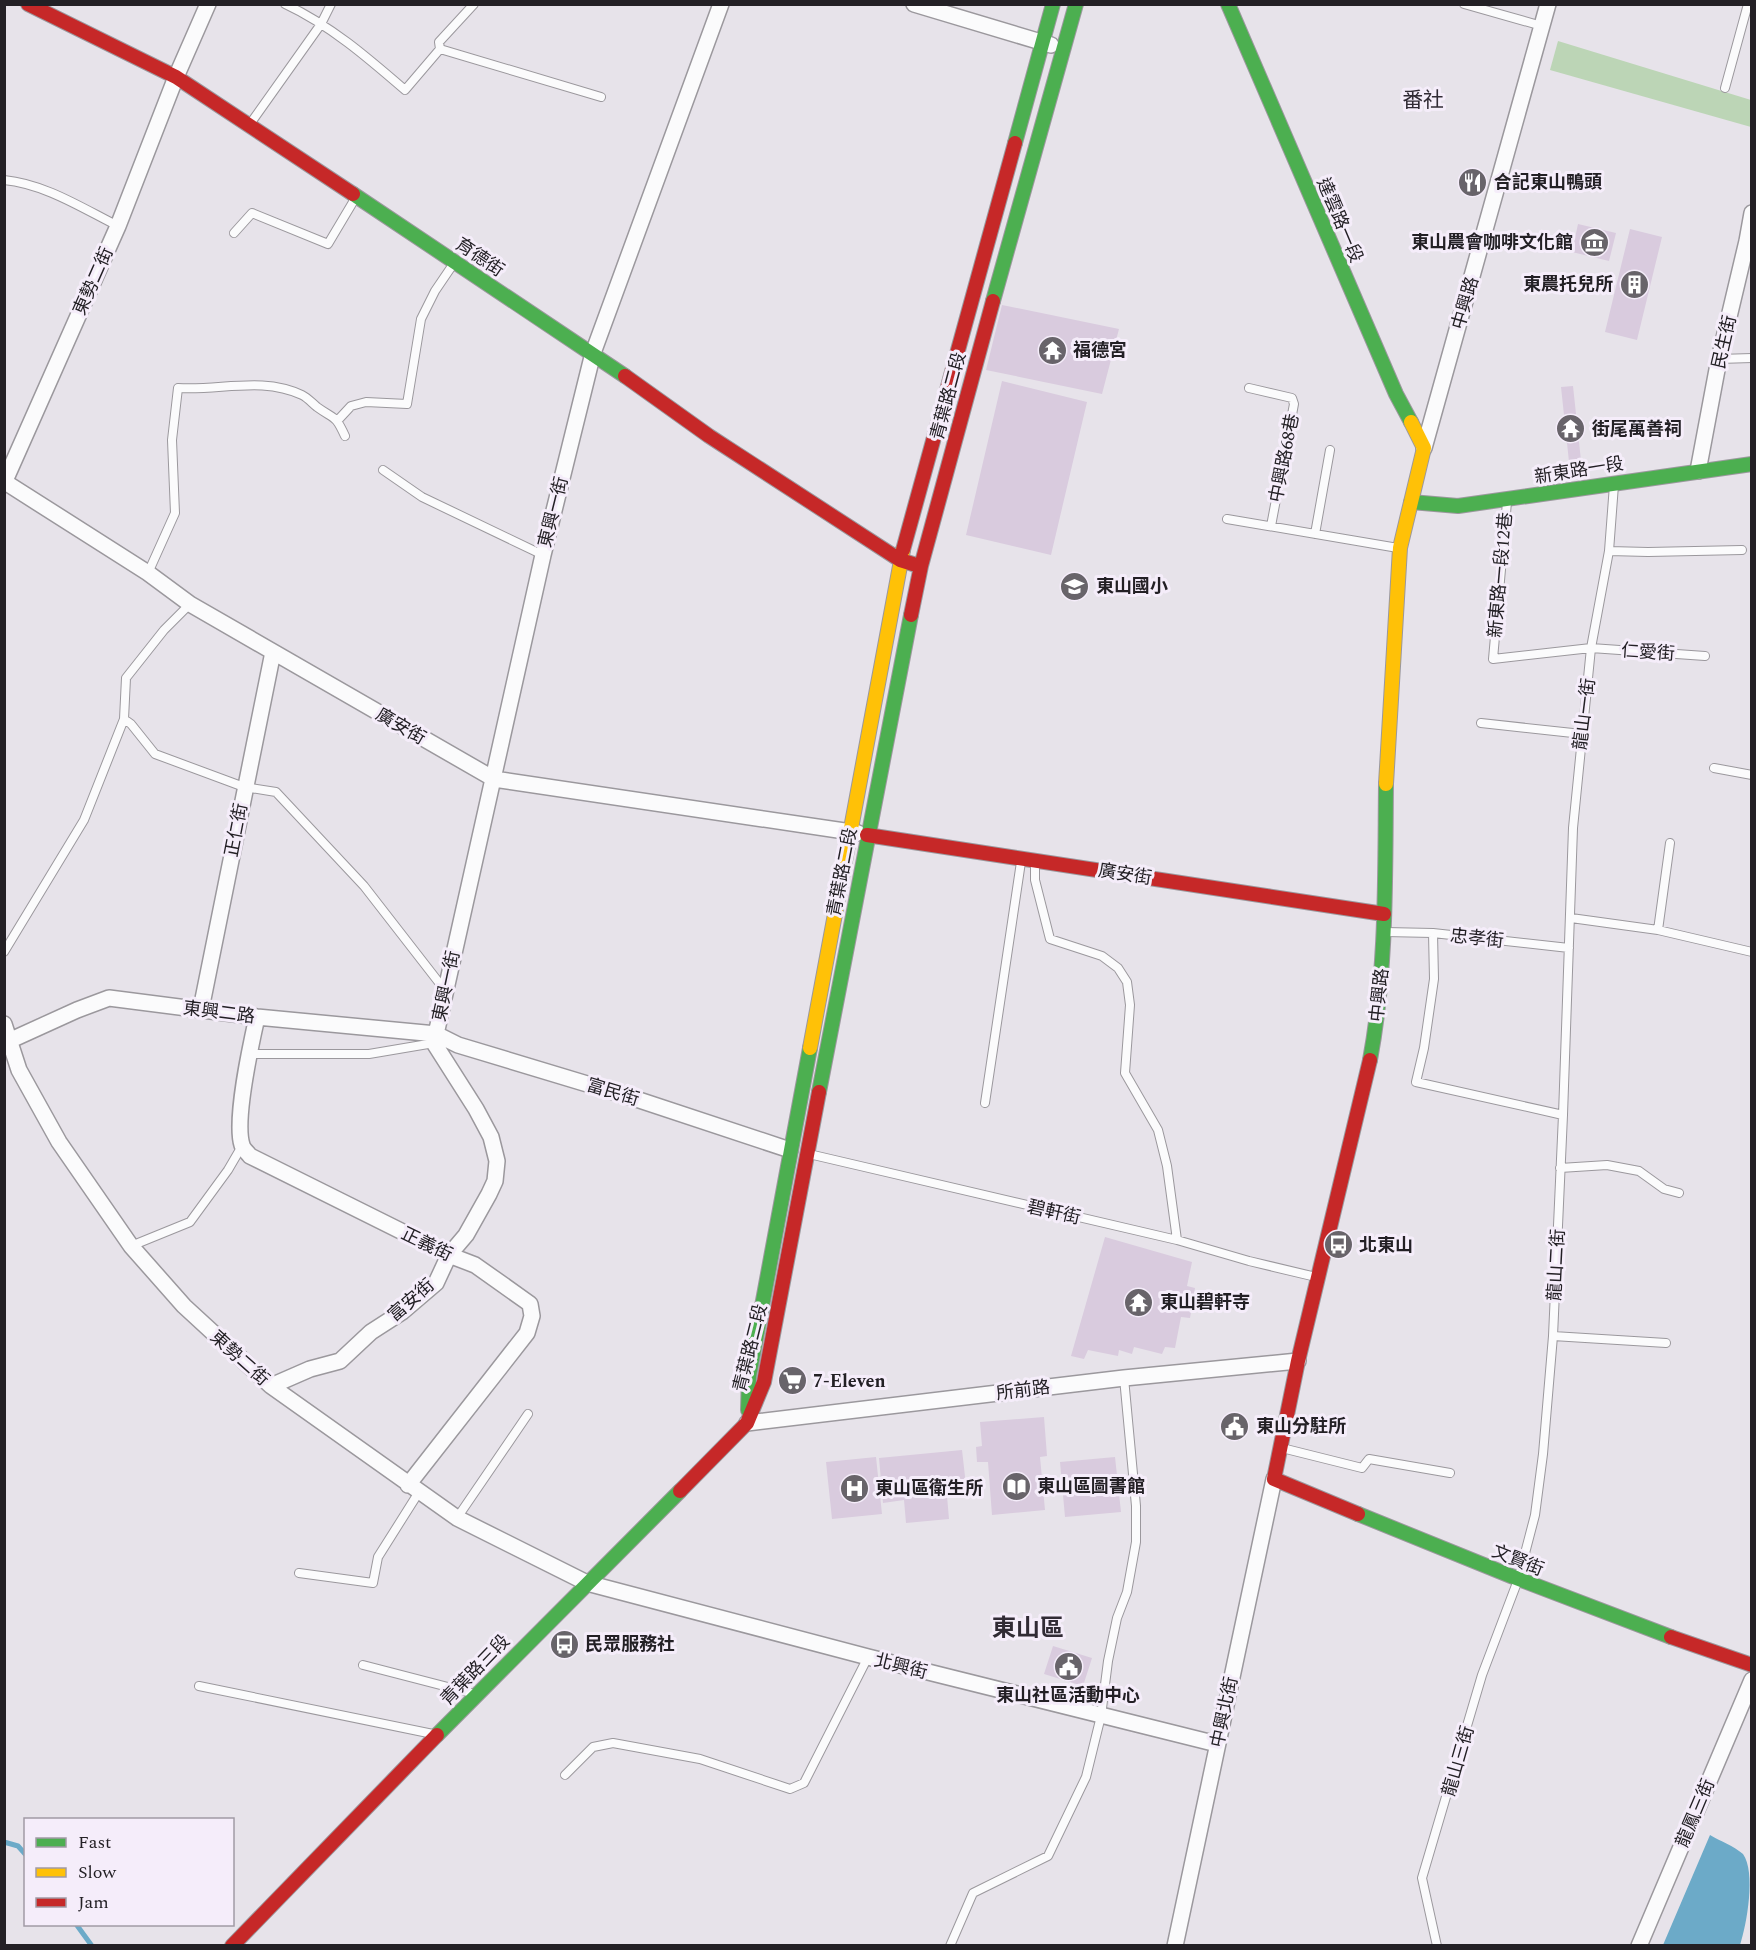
<svg xmlns="http://www.w3.org/2000/svg" width="1756" height="1950" viewBox="0 0 1756 1950" font-family="Spectral,'Noto Sans TC',serif">
<style>
.green{fill:#bcd5b6}
.water{fill:#6caac8}
.lines{fill:none;stroke-linecap:round;stroke-linejoin:round}
.stream{stroke:#6caac8;stroke-width:5}
.building{fill:#d9cbde}
.lane-casing{stroke:#9b989d;stroke-width:10}
.street-casing{stroke:#9b989d;stroke-width:18}
.fast-casing{stroke:#9b989d;stroke-width:16}
.slow-casing{stroke:#9b989d;stroke-width:16}
.jam-casing{stroke:#9b989d;stroke-width:16}
.lane{stroke:#fbfbfc;stroke-width:8}
.street{stroke:#fbfbfc;stroke-width:15}
.fast{stroke:#4caf50;stroke-width:14}
.slow{stroke:#ffc107;stroke-width:14}
.jam{stroke:#c62828;stroke-width:14}
.labels{text-anchor:middle;stroke-width:6;stroke-linejoin:round;paint-order:stroke}
.poi-label{font-size:18px;font-weight:bold;fill:#232025;stroke:#f5edfa;text-anchor:start}
.street-label{font-size:18px;fill:#232025;stroke:#f5edfa}
.quarter-label{font-size:21px;fill:#312b35;stroke:#f5edfa}
.district-label{font-size:24px;font-weight:bold;fill:#312b35;stroke:#f5edfa}
</style>
<rect width="100%" height="100%" fill="#e7e3ea"/>
<path class="green" d="M1558 41 1751 100V127L1550 70Z"/>
<path class="water" d="M1710 1835C1720 1841 1734 1846 1743 1854 1756 1872 1747 1924 1740 1945H1663Z"/>
<g class="lines">
<path class="stream" d="M4 1842 18 1846 26 1855
M76 1924 92 1946"/>
</g>
<path class="building" d="M1578 224 1616 233 1609 261 1572 252Z
M1630 229 1662 237 1637 340 1605 332Z
M1002 305 1119 329 1102 394 986 370Z
M1002 381 1087 402 1051 555 966 535Z
M1573 386 1582 470 1570 471 1561 387Z
M1105 1237 1192 1262 1187 1286 1195 1288 1190 1318 1181 1317 1175 1348 1165 1347 1162 1354 1134 1347 1132 1354 1119 1350 1118 1356 1088 1350 1084 1359 1071 1356Z
M1044 1417 1047 1456 1040 1457 1045 1510 992 1515 988 1462H977L976 1447 982 1446 980 1422Z
M962 1450 967 1494 947 1496 949 1519 906 1523 904 1500 883 1503 879 1458Z
M876 1457 882 1514 832 1519 826 1462Z
M1115 1457 1121 1512 1065 1517 1060 1462Z
M1053 1646 1092 1658 1083 1686 1044 1674Z"/>
<g class="lines">
<defs>
<path id="lane" d="M285 4C330 25 368 58 405 90L440 49
M474 4 439 42 440 49 601 97
M1464 4 1542 26
M1725 88 1748 4
M250 124 321 24 331 4
M4 180C45 184 82 208 118 226
M234 233 252 213 328 244 356 197
M1719 359 1752 358
M1249 388 1292 398 1294 404 1271 526
M338 420 351 406 366 402 407 404 421 319 435 291 454 263
M383 470 422 497 543 555
M1507 502 1493 659 1591 648 1705 656
M1227 519 1398 548
M1315 534 1330 450
M1609 551 1648 552 1742 550
M148 573 175 513 172 440 178 388C220 391 262 376 302 395 308 398 312 403 317 407 335 420 335 414 345 436
M190 604 164 630 126 678 124 719 131 724 155 754 244 787 276 792 364 886 444 989
M1481 723 1582 734
M1714 768 1752 775
M1035 864V880L1050 939 1102 956 1118 968 1127 982 1130 1005 1125 1073 1158 1130 1167 1166 1177 1240
M1571 918 1658 930 1752 952
M1658 930 1670 843
M1385 932 1433 933 1569 948
M1433 933 1434 979 1424 1048 1416 1082 1563 1115
M4 952 84 820 124 719
M249 1054H369L434 1043
M985 1103 1021 862
M809 1154 1177 1240 1249 1261 1316 1277
M1560 1168 1607 1165 1639 1171 1664 1189 1679 1193
M131 1246 190 1222 228 1170 242 1146
M1553 1336 1666 1343
M1282 1448 1362 1468 1369 1459 1450 1473
M457 1518 528 1414
M299 1573 373 1583 378 1557 419 1492
M363 1665 475 1694
M199 1686 433 1734
M565 1775 593 1747 613 1743 700 1759 790 1789 804 1783 868 1657
M950 1946 973 1893 1048 1856 1086 1777 1101 1716 1108 1661 1117 1618 1127 1592 1136 1542V1506L1124 1378
M1437 1946 1422 1878 1482 1675 1518 1580 1535 1515 1543 1454 1553 1336 1563 1115 1573 828 1591 648 1609 551 1614 485"/>
<path id="street" d="M914 4 1051 45
M1424 448 1548 4
M1698 471 1719 359 1747 241 1752 213
M5 482 148 573 190 604 494 779 858 833
M4 483 118 226 176 77 208 4
M201 1009 273 652
M257 1017C251 1044 234 1120 242 1145 243 1149 248 1153 250 1156L449 1255 475 1265 530 1304 532 1316 527 1333 408 1485
M4 1024 19 1070 59 1142 131 1246 184 1306 271 1386 457 1518 587 1583 868 1657 1217 1744
M11 1040 77 1010 109 998 257 1017 436 1034 458 1045 627 1096 790 1150
M271 1386 310 1369 340 1361 371 1332 402 1312 436 1283 449 1255 466 1235 489 1194 495 1181 497 1161 491 1137 476 1109 434 1043 543 555 593 353 721 4
M747 1423 1124 1378 1298 1361
M1175 1946 1274 1479
M1639 1946 1752 1680"/>
<path id="fast" d="M1228 4 1396 394 1411 422
M1015 143 1053 4
M353 194 625 376
M993 301 1076 4
M1411 502 1458 506 1752 464
M1370 1060C1387 969 1385 876 1386 784
M819 1092 911 615
M748 1410 749 1376 810 1048
M1358 1514 1511 1576 1671 1637
M437 1735 680 1491"/>
<path id="slow" d="M1386 784 1400 548 1424 448 1411 422
M810 1048 903 550"/>
<path id="jam" d="M28 4 176 77 353 194
M625 376 709 436 900 560 913 564
M903 550 1015 143
M911 615 921 566 993 301
M867 835 1384 914
M680 1491 747 1423 764 1382 819 1092
M1358 1514 1274 1479 1298 1361 1370 1060
M1671 1637 1752 1665
M232 1946 437 1735"/>
</defs>
<use href="#lane" class="lane-casing"/>
<use href="#street" class="street-casing"/>
<use href="#fast" class="fast-casing"/>
<use href="#slow" class="slow-casing"/>
<use href="#jam" class="jam-casing"/>
<use href="#lane" class="lane"/>
<use href="#street" class="street"/>
<use href="#fast" class="fast"/>
<use href="#slow" class="slow"/>
<use href="#jam" class="jam"/>
</g>
<defs>
<symbol id="restaurant-disc" viewBox="-11 -11 22 22"><circle r="9.5" fill="#68646a" stroke="#f5edfa"/><path d="M-5-6h1v4h1v-4h1v4h1v-4h1v5L-1.5 .5V6h-2V.5L-5-1ZM5-6V6H3V1.5H1.5Q1.5-4 5-6Z" fill="#fff"/></symbol>
<symbol id="museum-disc" viewBox="-11 -11 22 22"><circle r="9.5" fill="#68646a" stroke="#f5edfa"/><path d="M0-6L6-3V-2H-6V-3ZM-5-1h2V3h-2ZM-1-1h2V3h-2ZM3-1h2V3H3ZM-6 4H6V6H-6Z" fill="#fff"/></symbol>
<symbol id="building-disc" viewBox="-11 -11 22 22"><circle r="9.5" fill="#68646a" stroke="#f5edfa"/><path d="M-4-6H4V6H1V3H-1V6H-4ZM-2.5-4.3h1.7v1.8h-1.7ZM.8-4.3h1.7v1.8H.8ZM-2.5-1h1.7V.8h-1.7ZM.8-1h1.7V.8H.8Z" fill="#fff"/></symbol>
<symbol id="temple-disc" viewBox="-11 -11 22 22"><circle r="9.5" fill="#68646a" stroke="#f5edfa"/><path d="M0-6L5-2H3V0L6.5 2.5H4V6H1.5V3h-3V6H-4V2.5H-6.5L-3 0V-2H-5Z" fill="#fff"/></symbol>
<symbol id="school-disc" viewBox="-11 -11 22 22"><circle r="9.5" fill="#68646a" stroke="#f5edfa"/><path d="M0-5L7-2L0 1L-7-2ZM-4 1L0 2.5L4 1V4Q0 6-4 4Z" fill="#fff"/></symbol>
<symbol id="bus-disc" viewBox="-11 -11 22 22"><circle r="9.5" fill="#68646a" stroke="#f5edfa"/><path d="M-5-6H5V4H4V6H2V4H-2V6H-4V4H-5ZM-3.5-4V0h7V-4ZM-3.5 1.2v1.5H-2V1.2ZM2 1.2v1.5H3.5V1.2Z" fill="#fff"/></symbol>
<symbol id="supermarket-disc" viewBox="-11 -11 22 22"><circle r="9.5" fill="#68646a" stroke="#f5edfa"/><path d="M-6-5.5h2.5l.6 2H6L4.5 2H-2.5L-4.4-4H-6ZM-1.5 3.2a1.3 1.3 0 1 0 .1 0ZM3 3.2a1.3 1.3 0 1 0 .1 0Z" fill="#fff"/></symbol>
<symbol id="civic-disc" viewBox="-11 -11 22 22"><circle r="9.5" fill="#68646a" stroke="#f5edfa"/><path d="M-.6-6.5H3V-4.5H.6V-3L4-1V1h2V6H-6V1h2V-1L-.6-3ZM-1.2 2.5V6h2.4V2.5Z" fill="#fff"/></symbol>
<symbol id="library-disc" viewBox="-11 -11 22 22"><circle r="9.5" fill="#68646a" stroke="#f5edfa"/><path d="M-6-4Q-3-5.5-.7-3.5V5Q-3 3-6 4ZM6-4Q3-5.5 .7-3.5V5Q3 3 6 4Z" fill="#fff"/></symbol>
<symbol id="hospital-disc" viewBox="-11 -11 22 22"><circle r="9.5" fill="#68646a" stroke="#f5edfa"/><path d="M-5-5h3v3.5h4V-5h3V5h-3V1.5h-4V5h-3Z" fill="#fff"/></symbol>
</defs>
<g fill-rule="evenodd">
<use href="#restaurant-disc" x="1456" y="166" width="33" height="33"/>
<use href="#museum-disc" x="1578" y="226" width="33" height="33"/>
<use href="#building-disc" x="1618" y="268" width="33" height="33"/>
<use href="#temple-disc" x="1036" y="334" width="33" height="33"/>
<use href="#temple-disc" x="1554" y="412" width="33" height="33"/>
<use href="#school-disc" x="1058" y="570" width="33" height="33"/>
<use href="#bus-disc" x="1322" y="1228" width="33" height="33"/>
<use href="#temple-disc" x="1122" y="1286" width="33" height="33"/>
<use href="#supermarket-disc" x="776" y="1364" width="33" height="33"/>
<use href="#civic-disc" x="1218" y="1410" width="33" height="33"/>
<use href="#library-disc" x="1000" y="1470" width="33" height="33"/>
<use href="#hospital-disc" x="838" y="1472" width="33" height="33"/>
<use href="#bus-disc" x="548" y="1628" width="33" height="33"/>
<use href="#civic-disc" x="1052" y="1650" width="33" height="33"/>
</g>
<g class="labels">
<g class="poi-label">
<text x="1494" y="188">合記東山鴨頭</text>
<text x="1573" y="248" text-anchor="end">東山農會咖啡文化館</text>
<text x="1613" y="290" text-anchor="end">東農托兒所</text>
<text x="1073" y="356">福德宮</text>
<text x="1592" y="435">街尾萬善祠</text>
<text x="1096" y="592">東山國小</text>
<text x="1359" y="1251">北東山</text>
<text x="1160" y="1308">東山碧軒寺</text>
<text x="813" y="1387">7-Eleven</text>
<text x="1256" y="1432">東山分駐所</text>
<text x="1037" y="1492">東山區圖書館</text>
<text x="875" y="1494">東山區衛生所</text>
<text x="585" y="1650">民眾服務社</text>
<text x="1068" y="1701" text-anchor="middle">東山社區活動中心</text>
</g>
<g class="street-label">
<text transform="translate(1340 220) rotate(67)" y="6">達雲路一段</text>
<text transform="translate(480 257) rotate(34)" y="6">育德街</text>
<text transform="translate(93 281) rotate(-66)" y="6">東勢二街</text>
<text transform="translate(1465 303) rotate(-74)" y="6">中興路</text>
<text transform="translate(1724 342) rotate(-77)" y="6">民生街</text>
<text transform="translate(948 396) rotate(-75)" y="6">青葉路二段</text>
<text transform="translate(1284 458) rotate(-79)" y="6">中興路68巷</text>
<text transform="translate(1579 470) rotate(-9)" y="6">新東路一段</text>
<text transform="translate(553 512) rotate(-76)" y="6">東興一街</text>
<text transform="translate(1500 575) rotate(-85)" y="6">新東路一段12巷</text>
<text transform="translate(1648 652) rotate(4)" y="6">仁愛街</text>
<text transform="translate(1584 714) rotate(-83)" y="6">龍山一街</text>
<text transform="translate(401 726) rotate(30)" y="6">廣安街</text>
<text transform="translate(236 830) rotate(-79)" y="6">正仁街</text>
<text transform="translate(842 872) rotate(-79)" y="6">青葉路二段</text>
<text transform="translate(1125 874) rotate(9)" y="6">廣安街</text>
<text transform="translate(1477 938) rotate(6)" y="6">忠孝街</text>
<text transform="translate(446 986) rotate(-78)" y="6">東興一街</text>
<text transform="translate(1379 995) rotate(-84)" y="6">中興路</text>
<text transform="translate(219 1012) rotate(7)" y="6">東興二路</text>
<text transform="translate(613 1092) rotate(17)" y="6">富民街</text>
<text transform="translate(1054 1212) rotate(13)" y="6">碧軒街</text>
<text transform="translate(427 1244) rotate(26)" y="6">正義街</text>
<text transform="translate(1556 1265) rotate(-87)" y="6">龍山二街</text>
<text transform="translate(411 1300) rotate(-41)" y="6">富安街</text>
<text transform="translate(750 1348) rotate(-76)" y="6">青葉路二段</text>
<text transform="translate(240 1358) rotate(42)" y="6">東勢二街</text>
<text transform="translate(1023 1390) rotate(-7)" y="6">所前路</text>
<text transform="translate(1518 1560) rotate(22)" y="6">文賢街</text>
<text transform="translate(901 1666) rotate(14)" y="6">北興街</text>
<text transform="translate(475 1670) rotate(-46)" y="6">青葉路三段</text>
<text transform="translate(1224 1712) rotate(-78)" y="6">中興北街</text>
<text transform="translate(1458 1761) rotate(-74)" y="6">龍山三街</text>
<text transform="translate(1695 1813) rotate(-67)" y="6">龍鳳三街</text>
</g>
<g class="quarter-label">
<text x="1423" y="107">番社</text>
</g>
<g class="district-label">
<text x="1028" y="1636">東山區</text>
</g>
</g>
<rect width="1756" height="1950" fill="none" stroke="#232025" stroke-width="12"/>
<rect x="24" y="1818" width="210" height="108" fill="#f5edfa" stroke="#a19ba5" stroke-width="1.5"/>
<rect x="36" y="1838" width="30" height="9" fill="#4caf50" stroke="#a19ba5" stroke-width="1.5"/>
<text x="78" y="1848" font-size="18" fill="#232025">Fast</text>
<rect x="36" y="1868" width="30" height="9" fill="#ffc107" stroke="#a19ba5" stroke-width="1.5"/>
<text x="78" y="1878" font-size="18" fill="#232025">Slow</text>
<rect x="36" y="1898" width="30" height="9" fill="#c62828" stroke="#a19ba5" stroke-width="1.5"/>
<text x="78" y="1908" font-size="18" fill="#232025">Jam</text>
</svg>
